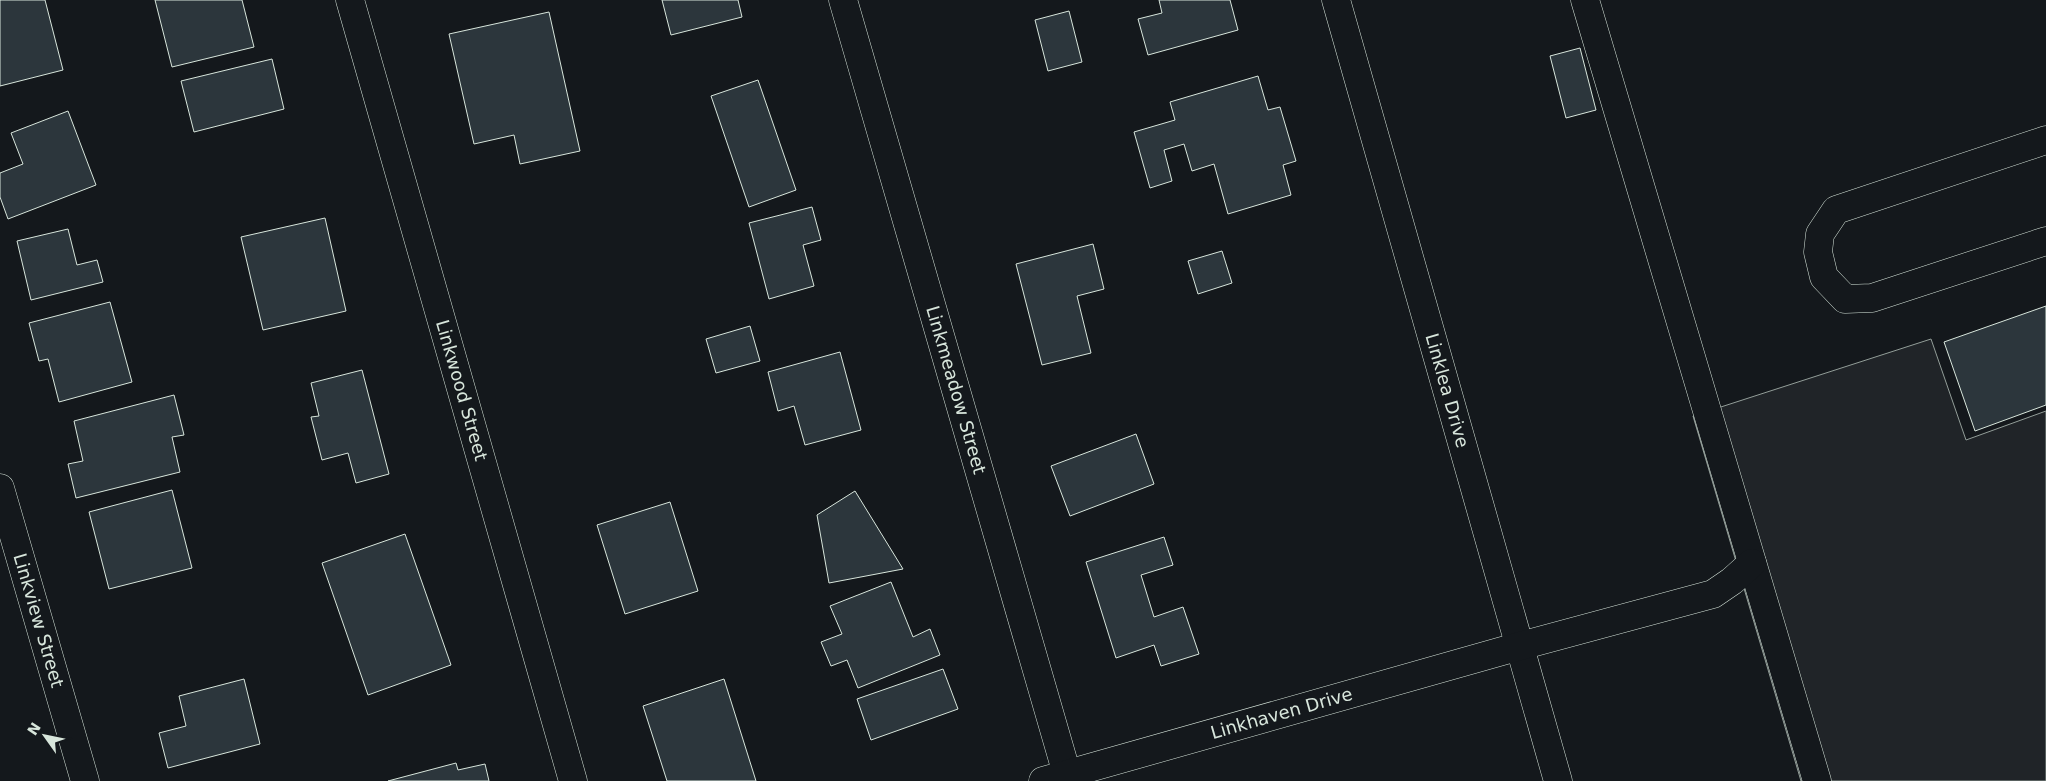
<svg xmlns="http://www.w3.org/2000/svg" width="2046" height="781" viewBox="0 0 2046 781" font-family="'DejaVu Sans',sans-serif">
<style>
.green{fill:#202428;stroke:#939e99}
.building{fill:#2c363c;stroke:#d8e6dc}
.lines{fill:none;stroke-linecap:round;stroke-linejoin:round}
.minor-casing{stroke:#d8e6dc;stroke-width:29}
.minor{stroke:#14181c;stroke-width:28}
.labels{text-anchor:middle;stroke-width:4;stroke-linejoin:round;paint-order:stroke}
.street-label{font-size:18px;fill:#d8e6dc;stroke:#14181c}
</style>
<rect width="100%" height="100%" fill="#14181c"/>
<path class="green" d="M1931 339 1966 440 2046 411V781H1801L1693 416Z"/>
<path class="building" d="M0 0H45L63 70 0 86Z
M155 0H242L254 47 172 67Z
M662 0H738L742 17 671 35Z
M1159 0H1230L1238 30 1148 55 1138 19 1162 13Z
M1069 11 1082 62 1048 71 1035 20Z
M549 12 580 151 520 164 514 135 474 144 449 34Z
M1580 48 1596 110 1566 118 1550 56Z
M272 59 284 109 194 132 181 81Z
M1258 76 1268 110 1280 107 1296 161 1283 165 1291 195 1228 214 1214 164 1192 171 1184 144 1164 150 1172 181 1150 188 1134 132 1175 120 1170 102Z
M758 80 796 190 749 207 711 96Z
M68 111 96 185 8 219 0 197V173L23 164 11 133Z
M812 207 821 240 803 245 814 286 769 299 749 223Z
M325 218 346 311 263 330 241 237Z
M68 229 77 265 97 260 103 282 31 300 17 241Z
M1093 244 1104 289 1077 296 1091 353 1042 365 1016 264Z
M1222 251 1232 283 1198 294 1188 261Z
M110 302 132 382 59 402 48 359 39 361 29 323Z
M2046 306V405L1975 431 1944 342Z
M750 326 760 361 716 373 706 339Z
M840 352 861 430 805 445 794 406 778 411 768 372Z
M362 370 389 474 356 483 348 453 322 460 311 417 319 416 311 383Z
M174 395 184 435 172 437 180 472 76 498 68 464 83 461 74 421Z
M1136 434 1154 484 1070 516 1051 466Z
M172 490 192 568 109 589 89 512Z
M855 491 903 569 829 583 817 515Z
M670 502 698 591 625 614 597 525Z
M405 534 451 665 368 695 322 563Z
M1164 537 1173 565 1141 575 1154 617 1183 607 1199 654 1161 666 1154 645 1116 658 1086 562Z
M891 582 913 637 930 629 940 655 858 688 847 660 831 666 821 642 842 634 830 606Z
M943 669 958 709 871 740 857 699Z
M244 679 260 744 168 768 159 733 186 726 179 696Z
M724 679 756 781H667L643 706Z
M456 763 458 770 485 764 489 781H388Z"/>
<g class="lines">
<defs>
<g id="minor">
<path id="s1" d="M350 0 573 781"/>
<path id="s2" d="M843 0 1069 781"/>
<path id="s3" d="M1336 0 1558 781"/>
<path d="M1585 0 1817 781"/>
<path d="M2046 140 1836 210 1820 234 1818 252 1824 277 1845 299 1872 298 2046 241"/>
<path id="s4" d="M0 488 85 781"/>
<path id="s5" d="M1043 781 1520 646 1713 594 1732 581 1752 563"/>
</g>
</defs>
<use href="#minor" class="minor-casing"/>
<use href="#minor" class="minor"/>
</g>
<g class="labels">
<g class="street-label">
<text dy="6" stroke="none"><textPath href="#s1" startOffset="406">Linkwood Street</textPath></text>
<text dy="6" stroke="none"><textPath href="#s2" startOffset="406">Linkmeadow Street</textPath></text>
<text dy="6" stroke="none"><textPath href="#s3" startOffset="406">Linklea Drive</textPath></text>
<text dy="6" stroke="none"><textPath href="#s4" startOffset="138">Linkview Street</textPath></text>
<text dy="6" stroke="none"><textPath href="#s5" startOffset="248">Linkhaven Drive</textPath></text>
</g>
</g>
<g transform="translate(45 736) rotate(303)" stroke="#14181c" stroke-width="4" paint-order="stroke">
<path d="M0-4L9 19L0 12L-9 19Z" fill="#d8e6dc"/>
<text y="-8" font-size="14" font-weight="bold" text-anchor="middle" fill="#d8e6dc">N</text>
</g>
</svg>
